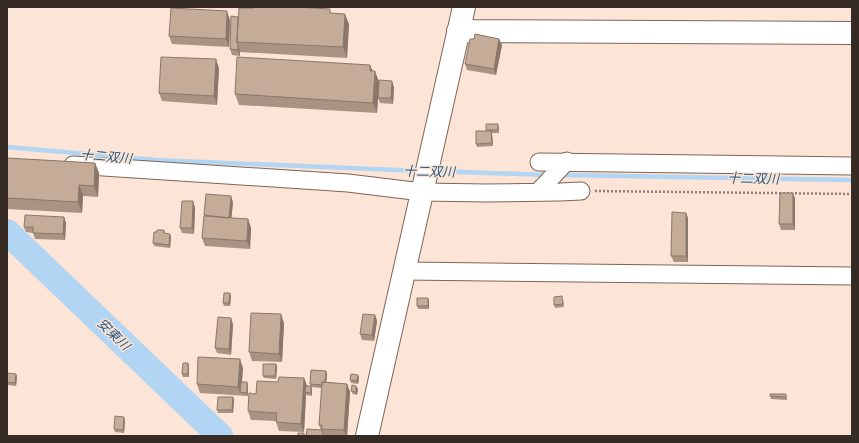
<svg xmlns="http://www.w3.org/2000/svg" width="859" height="443" viewBox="0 0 859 443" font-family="'Fira Sans','Noto Sans JP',sans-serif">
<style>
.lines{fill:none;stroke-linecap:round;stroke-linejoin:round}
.stream{stroke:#b2d5f3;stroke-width:4.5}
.river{stroke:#b2d5f3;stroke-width:26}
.street-casing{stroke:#7e6556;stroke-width:19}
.secondary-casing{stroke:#7e6556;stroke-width:24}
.path{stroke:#8f7e75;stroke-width:2.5;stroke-dasharray:2 2;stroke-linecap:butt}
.street{stroke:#fff;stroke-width:17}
.secondary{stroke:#fff;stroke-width:22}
.wall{fill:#a99483}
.shaded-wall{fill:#89786a}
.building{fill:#c4ac98;stroke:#89786a}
.labels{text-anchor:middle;stroke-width:3;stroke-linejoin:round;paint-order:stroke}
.water-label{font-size:13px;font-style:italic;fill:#235980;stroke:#fce4d6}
</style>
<rect width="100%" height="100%" fill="#fce4d6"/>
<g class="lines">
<path class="stream" d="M7 147 156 160 420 171
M432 171 548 175
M560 175 852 180"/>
<path class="river" d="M7 232 220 436"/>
<defs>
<path id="street" d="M539 162 852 166
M73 165 348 183 422 192 486 193 560 192 581 191
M538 192 567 161
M405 271 852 276"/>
<path id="secondary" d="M458 31 852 33
M367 436 464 7"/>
</defs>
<use href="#street" class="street-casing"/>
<use href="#secondary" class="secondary-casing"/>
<path class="path" d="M595 191 852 194"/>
<use href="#street" class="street"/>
<use href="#secondary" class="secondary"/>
</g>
<path class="wall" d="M254 8 332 13 349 24 347 58 240 52V56L232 55 230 49 238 17Z
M230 20 229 47 172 44 169 36Z
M474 39H499L502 45 496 75 467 70 465 64Z
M370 65 373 71 379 81 394 87 393 104 380 103 378 98 377 113 239 105 235 94Z
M219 68 217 105 162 101 159 93Z
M498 124 499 127V133H492L493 146 477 147 476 144 487 131 486 130Z
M7 158 95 163 99 173 98 197 83 196 82 213 7 209Z
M793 193 795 199V230H781L779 224Z
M233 202 231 218 248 219 251 228 250 249 205 246 202 238 204 215Z
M195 207 194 234 182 233 180 228Z
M686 213 688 218V262H674L671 256Z
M64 217 66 223 65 240 35 239 33 233 26 232 24 227Z
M164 230 165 233 171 237 170 248 154 246 153 243 157 232Z
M231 296 230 306H224L223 303Z
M563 299 564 307 555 308 554 305Z
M429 301V309H418L417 306Z
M375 315 377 321 374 341 362 340 360 334Z
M284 323 282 362 252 361 249 352Z
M233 324 231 355 217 353 215 348Z
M276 364 277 367 276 379 264 378 263 376Z
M189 366V377H183L182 374Z
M243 368 242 382H247L248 385V396L200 393 197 384Z
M326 371 327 374 326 382 347 384 350 392 347 436H306L321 430 319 425 322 388 311 387 310 384Z
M7 373 16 374 17 377 16 386 7 385Z
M358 375 359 378 358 384 351 383 350 380Z
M304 378 307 386 312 389V396L306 395 304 432 279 431 276 422V421L251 420 248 411 256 394 278 382Z
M356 386 358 389 357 395 353 394 351 391Z
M770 394 787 397V400L771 399 770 396Z
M233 397 234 400 233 413H218L217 410Z
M125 420 124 433 115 432 114 429Z"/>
<path class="shaded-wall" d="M227 11 230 20 229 47 226 39Z
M345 14 349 24 347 58 343 47Z
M499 39 502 45 496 75 494 69Z
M238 46 240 52V56L238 50Z
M216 59 219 68 217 105 214 96Z
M370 65 374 76 370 71Z
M375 71 379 82 377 113 373 103Z
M392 81 394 87 393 104 391 98Z
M491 131 492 134 493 146 492 143Z
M95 163 99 173 98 197 94 186Z
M79 185 83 196 82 213 78 202Z
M793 193 795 199V230L793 224Z
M231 196 233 202 231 223 229 218Z
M193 201 195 207 194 234 192 228Z
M686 213 688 218V262L686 256Z
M64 217 66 223 65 240 63 234Z
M248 219 251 228 250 249 247 241Z
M170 234 171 237 170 248 169 245Z
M230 293 231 296 230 306 229 303Z
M428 298 429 301V309L428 306Z
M281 314 284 323 282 362 279 354Z
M375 315 377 321 374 341 372 335Z
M231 318 233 324 231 355 229 349Z
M240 359 243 368 241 392H240L238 387Z
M188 363 189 366V377L188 374Z
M276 364 277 367 276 379 275 376Z
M326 371 327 374 326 388 325 385Z
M16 374 17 377 16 386 15 383Z
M358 375 359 378 358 384 357 381Z
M304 378 307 386 305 392 306 395 304 432 301 424Z
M247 382 248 385V396L247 393Z
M347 384 350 392 347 436H346L344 430Z
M311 386 312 389V396L311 393Z
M356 386 358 389 357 395 356 392Z
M233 397 234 400 233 413 232 410Z
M124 417 125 420 124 433 123 430Z"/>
<path class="building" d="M254 7H297L330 9V13L345 14 343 47 237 42 239 8H254Z
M171 8 227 11 226 39 169 36Z
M231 16 238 17 237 42 238 46V50L230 49Z
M475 34 499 39 494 69 465 64 470 39H474Z
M161 57 216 59 214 96 159 93Z
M237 57 370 65V71H375L373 103 235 94Z
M379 80 392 81 391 98H378Z
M486 124H498V130H486Z
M476 131H491L492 143 476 144Z
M7 158 95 163 94 186 79 185 78 202 7 198Z
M780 193H793V224H779Z
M206 194 231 196 229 218 204 215Z
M182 201H193L192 228H180Z
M672 212 686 213V256H671Z
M25 215 64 217 63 234 33 233V227H24Z
M204 216 248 219 247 241 202 238Z
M157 230H164V233L170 234 169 245 153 243 154 232H157Z
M224 293H230L229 303H223Z
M562 296 563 304 554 305V297Z
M417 298H428V306H417Z
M251 313 281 314 279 354 249 352Z
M363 314 375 315 372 335 360 334Z
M218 317 231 318 229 349 215 348Z
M198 357 240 359 238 387 197 384Z
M183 363H188V374H182Z
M263 364H276L275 376H263Z
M311 370 326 371 325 382H322V385L310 384Z
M7 373 16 374 15 383 7 382Z
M351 374 358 375 357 381 350 380Z
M279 377 304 378 301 424 276 422 277 413 248 411 249 393 256 394 257 381 278 382Z
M241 382H247V393L240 392Z
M322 382 347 384 344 430 321 429 322 425H319Z
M352 385 356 386V392L351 391Z
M306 386H311V393L305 392Z
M770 394H786V397L770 396Z
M218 397H233L232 410H217Z
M115 416 124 417 123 430 114 429Z
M307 429 322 430 323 434V436H306Z
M298 433H304V436H298Z"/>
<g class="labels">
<g class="water-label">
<text transform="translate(106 156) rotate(5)" y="5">十二双川</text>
<text transform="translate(429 171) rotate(1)" y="5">十二双川</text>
<text transform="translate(753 178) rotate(1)" y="5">十二双川</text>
<text transform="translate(114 334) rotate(44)" y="5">安東川</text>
</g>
</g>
<rect width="859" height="443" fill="none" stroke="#362b25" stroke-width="16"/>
</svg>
